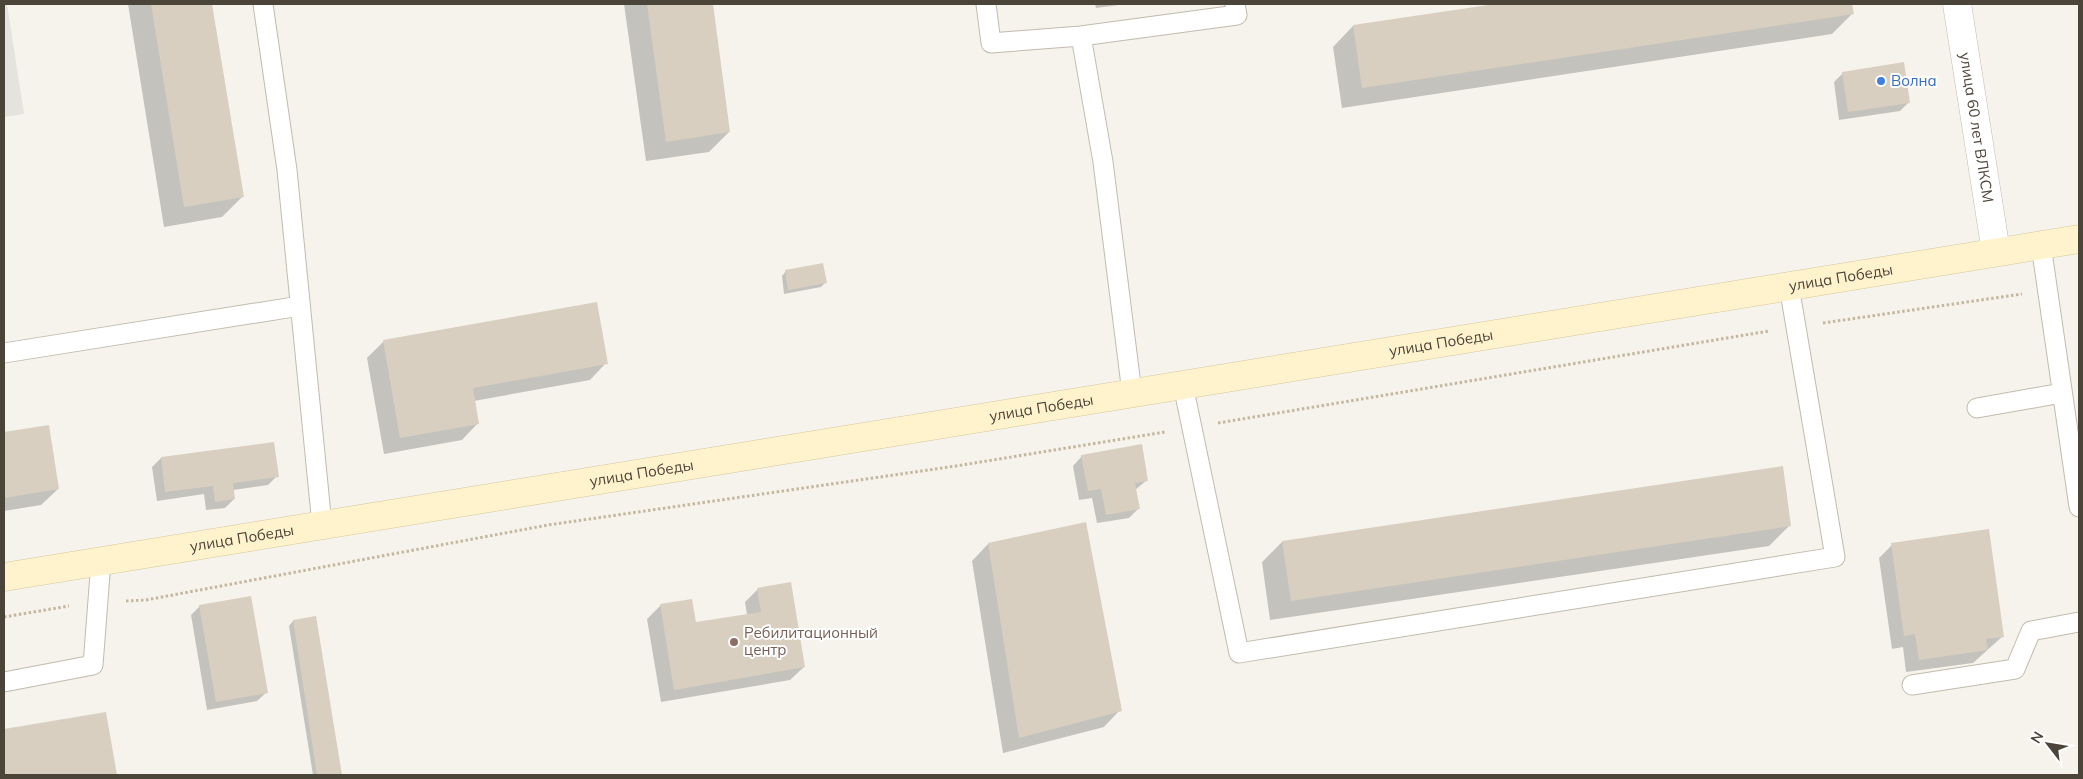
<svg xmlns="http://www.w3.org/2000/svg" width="2083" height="779" viewBox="0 0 2083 779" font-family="Mulish,sans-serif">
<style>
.industrial{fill:#e6e2dd}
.shadow{fill:#0003}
.building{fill:#d8cfc1}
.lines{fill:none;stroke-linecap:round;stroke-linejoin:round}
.lane-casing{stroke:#c2bbae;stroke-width:21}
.street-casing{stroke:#c2bbae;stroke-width:29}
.secondary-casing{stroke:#d6c79b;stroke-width:29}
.path{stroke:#c4b79f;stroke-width:3;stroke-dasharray:2.5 2.5;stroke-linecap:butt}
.lane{stroke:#fff;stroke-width:19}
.street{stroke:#fff;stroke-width:28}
.secondary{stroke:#fff3cd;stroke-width:28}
.shop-dot{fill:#3f7fe0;stroke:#fff;stroke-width:2}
.education-dot{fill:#8d6e63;stroke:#fff;stroke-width:2}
.labels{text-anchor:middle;stroke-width:4;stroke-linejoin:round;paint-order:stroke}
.shop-label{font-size:15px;fill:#366cbe;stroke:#fff;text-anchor:start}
.street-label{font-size:15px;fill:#4b4439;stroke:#fff}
.education-label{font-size:15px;fill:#785e54;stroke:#fff;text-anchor:start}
</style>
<rect width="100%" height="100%" fill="#f6f3ec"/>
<path class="industrial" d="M4 4H7L24 114 4 117Z"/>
<path class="shadow" d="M128 4H211L242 197 222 217 164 227Z
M624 4H711L729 132 709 152 646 161Z
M1095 4H1126L1096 8Z
M1504 4H1851L1852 14 1832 34 1342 108 1333 47 1353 26Z
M1843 73 1909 102 1900 111 1839 120 1834 82Z
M786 271 825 283 821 287 784 294 782 276Z
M383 342 606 363 590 380 474 401 478 423 462 440 384 454 367 358Z
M48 427 58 489 41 505 4 511V434Z
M1082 456 1147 480 1135 490 1139 508 1129 518 1097 523 1092 498 1079 500 1073 466Z
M161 458 277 476 268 485 233 490 234 499 225 508 206 510 204 494 157 501 152 467Z
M1085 524 1120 710 1104 727 1003 753 972 561 988 544Z
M1790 525 1769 546 1270 620 1262 562 1282 542Z
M1892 545 2003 636 1973 663 1906 672 1903 647 1892 649 1879 558Z
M758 589 804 667 790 680 661 702 647 619 661 605 695 624 747 615 745 602Z
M200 606 267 692 257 701 207 710 191 615Z
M315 618 340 775H313L289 626 293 621Z
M105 713 116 775H4V731Z"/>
<path class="building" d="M151 4H212L244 197 184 207Z
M647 4H713L730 132 666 142Z
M1495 4H1852L1854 14 1362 88 1353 25Z
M1904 62 1910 103 1848 112 1842 72Z
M823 263 827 283 788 290 785 270Z
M597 302 608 364 473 388 479 424 400 438 383 340Z
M49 425 59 489 4 498V432Z
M274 442 279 477 233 483 235 499 215 502 213 486 165 492 161 457Z
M1142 444 1148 481 1135 483 1140 509 1106 515 1101 489 1088 491 1081 455Z
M1783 466 1791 526 1291 601 1282 541Z
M1086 522 1122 711 1019 738 988 543Z
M1989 529 2004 637 1986 639 1988 650 1919 660 1915 634 1904 636 1891 543Z
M791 582 805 667 674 690 660 604 692 599 696 622 761 612 757 588Z
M251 596 268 693 216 702 199 605Z
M316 616 342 775H317L293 620Z
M106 712 117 775H4V729Z"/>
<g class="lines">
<defs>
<path id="lane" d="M263 4 287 170 322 525
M986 4 991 43 1081 36 1237 15 1235 4
M1081 36 1103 162 1132 393
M2041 245 2079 507
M4 353 300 306
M1183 385 1239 653 1835 557 1789 286
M1977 408 2062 393
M4 682 93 665 101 561
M1912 685 2015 669 2031 631 2079 622"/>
<g id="street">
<path id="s1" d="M1957 4 1996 252"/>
</g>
<g id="secondary">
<path id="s2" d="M4 577 2079 239"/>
</g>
</defs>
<use href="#lane" class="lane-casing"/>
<use href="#street" class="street-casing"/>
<use href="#secondary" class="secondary-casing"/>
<path class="path" d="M1823 323 2022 294
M1218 423 1769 331
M126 601 146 600 548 525 956 466 1165 432
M4 617 69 606"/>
<use href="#lane" class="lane"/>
<use href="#street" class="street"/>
<use href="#secondary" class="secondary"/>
</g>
<circle class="shop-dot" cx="1881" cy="81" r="5"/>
<circle class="education-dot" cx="734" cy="642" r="5"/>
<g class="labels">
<g class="shop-label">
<text x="1891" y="86">Волна</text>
</g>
<g class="street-label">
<text dy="5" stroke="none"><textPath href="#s1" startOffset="125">улица 60 лет ВЛКСМ</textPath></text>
<text dy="5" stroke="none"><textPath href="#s2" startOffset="1861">улица Победы</textPath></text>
<text dy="5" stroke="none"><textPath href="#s2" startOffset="1456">улица Победы</textPath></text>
<text dy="5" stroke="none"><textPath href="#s2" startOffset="1051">улица Победы</textPath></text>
<text dy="5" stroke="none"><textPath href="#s2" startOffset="646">улица Победы</textPath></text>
<text dy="5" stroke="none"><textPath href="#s2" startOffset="241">улица Победы</textPath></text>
</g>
<g class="education-label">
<text x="744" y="638">Ребилитационный<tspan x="744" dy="17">центр</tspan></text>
</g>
</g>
<rect width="2083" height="779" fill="none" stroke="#4b4439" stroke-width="10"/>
<g transform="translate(2048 744) rotate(301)" stroke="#ffffff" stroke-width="4" paint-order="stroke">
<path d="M0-4L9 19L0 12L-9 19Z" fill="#4b4439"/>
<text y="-8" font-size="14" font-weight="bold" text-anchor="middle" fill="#4b4439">N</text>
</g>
</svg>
